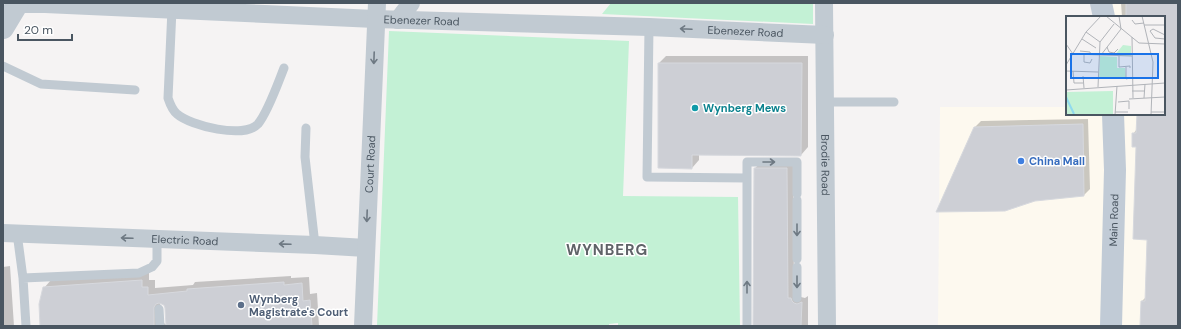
<svg xmlns="http://www.w3.org/2000/svg" width="1181" height="329" viewBox="0 0 1181 329" font-family="'DM Sans',sans-serif">
<style>
.commercial{fill:#fdf9ef}
.green{fill:#c3f1d5}
.shadow{fill:#0003;fill-rule:evenodd}
.building{fill:#cdcfd5;stroke:#d7d9de}
.lines{fill:none;stroke-linecap:round;stroke-linejoin:round}
.service{stroke:#c1cad2;stroke-width:9}
.minor{stroke:#c1cad2;stroke-width:18}
.tertiary{stroke:#c1cad2;stroke-width:22}
.secondary{stroke:#c1cbd6;stroke-width:22}
.oneway{stroke:#6e7983}
.culture-dot{fill:#0f9aa8;stroke:#fff;stroke-width:1.5}
.shop-dot{fill:#3f7fe0;stroke:#fff;stroke-width:1.5}
.service-dot{fill:#5c6f8a;stroke:#fff;stroke-width:1.5}
.labels{text-anchor:middle;stroke-width:3;stroke-linejoin:round;paint-order:stroke}
.street-label{font-size:11px;fill:#4a5661;stroke:#fff}
.culture-label{font-size:11px;font-weight:bold;fill:#0d838f;stroke:#fff;text-anchor:start}
.shop-label{font-size:11px;font-weight:bold;fill:#366cbe;stroke:#fff;text-anchor:start}
.service-label{font-size:11px;font-weight:bold;fill:#4e5e75;stroke:#fff;text-anchor:start}
.district-label{font-size:15px;font-weight:bold;letter-spacing:1px;fill:#5f6368;stroke:#fff}
.inset-river{fill:none;stroke:#90daee;stroke-width:2}
.inset-road{fill:none;stroke:#b1b4b9;stroke-width:1}
.view{fill:#1a73e8;fill-opacity:0.15;stroke:#1a73e8;stroke-width:2}
.inset-edge{fill:none;stroke:#4a5661;stroke-width:2}
</style>
<rect width="100%" height="100%" fill="#f5f3f3"/>
<path class="commercial" d="M1101 3H1178V326H938L940 107H1067V114H1164V17H1104Z"/>
<path class="green" d="M611 3H813V24L602 14Z
M389 31 629 41 623 196 738 197 740 326H618V323L609 324V326H377Z"/>
<path class="shadow" d="M1121 3H1178V326H1145L1142 301 1146 297 1148 239 1137 146 1133 134 1137 129 1138 114H1164V17H1122Z
M666 56H808V147L801 155 699 154V160L692 168 659 167V63Z
M1088 119 1090 189 1084 195 975 127 981 121Z
M762 162H793L794 292 801 297 805 298 808 296V326H754L755 168Z
M10 266 14 326H3V267Z
M149 273V280H155V288L193 285 195 282 291 276V278L309 277 310 294 317 293 319 326H41L44 288 51 280ZM160 303 165 306 167 325 162 322Z"/>
<path class="building" d="M1126 3H1178V326H1140L1141 301H1145L1147 240 1133 239 1136 147H1132V133H1136L1137 114H1164V17H1126Z
M658 63H802L801 156 692 155V169L658 168Z
M1083 124 1084 196 1035 201 1005 211 936 212 974 127Z
M754 168H787L788 298H791L792 301 794 303 797 304 802 302 801 326H753Z
M142 280V287H148V295L187 291V289L284 282V285L302 283 303 301 310 300 312 326H166L165 308 164 305 159 303 156 304 154 307V326H40L39 304 43 287Z"/>
<g class="lines">
<path class="service" d="M172 9 168 98C170 104 172 110 177 114 191 126 244 139 258 124 268 112 278 83 284 68
M649 27 647 177 747 178
M3 66 41 84 135 90
M825 102H894
M306 128 305 157 315 245
M797 200V259
M17 233 23 278 26 326
M797 267V298
M23 278 139 273 152 267 157 261V239
M159 309 160 326
M747 326V162H797V194"/>
<g class="minor">
<path id="s1" d="M824 3 827 326"/>
<path id="s2" d="M18 4H45L375 19 649 27 825 35"/>
<path d="M398 20 411 3"/>
<path id="s3" d="M3 233 315 245 366 248"/>
<path id="s4" d="M363 326 377 3"/>
</g>
<path class="tertiary" d="M3 28 18 3"/>
<g class="secondary">
<path d="M1101 3 1104 17"/>
<path id="s5" d="M1111 326 1115 170 1113 114"/>
</g>
</g>
<defs><path id="oneway-shaft" d="M-6 0H5M1.5-3L5.5 0L1.5 3" fill="none" stroke-width="1.6" stroke-linecap="round" stroke-linejoin="round"/></defs>
<g class="oneway">
<use href="#oneway-shaft" transform="translate(686 29) rotate(-177)"/>
<use href="#oneway-shaft" transform="translate(374 58) rotate(92)"/>
<use href="#oneway-shaft" transform="translate(769 162)"/>
<use href="#oneway-shaft" transform="translate(367 216) rotate(92)"/>
<use href="#oneway-shaft" transform="translate(797 230) rotate(90)"/>
<use href="#oneway-shaft" transform="translate(127 238) rotate(-178)"/>
<use href="#oneway-shaft" transform="translate(285 244) rotate(-178)"/>
<use href="#oneway-shaft" transform="translate(797 282) rotate(90)"/>
<use href="#oneway-shaft" transform="translate(747 287) rotate(-90)"/>
</g>
<circle class="culture-dot" cx="695" cy="108" r="4"/>
<circle class="shop-dot" cx="1021" cy="161" r="4"/>
<circle class="service-dot" cx="241" cy="305" r="4"/>
<g class="labels">
<g class="street-label">
<text dy="4" stroke="none"><textPath href="#s2" startOffset="404">Ebenezer Road</textPath></text>
<text dy="4" stroke="none"><textPath href="#s2" startOffset="728">Ebenezer Road</textPath></text>
<text dy="4" stroke="none"><textPath href="#s4" startOffset="162">Court Road</textPath></text>
<text dy="4" stroke="none"><textPath href="#s1" startOffset="162">Brodie Road</textPath></text>
<text dy="4" stroke="none"><textPath href="#s5" startOffset="106">Main Road</textPath></text>
<text dy="4" stroke="none"><textPath href="#s3" startOffset="182">Electric Road</textPath></text>
</g>
<g class="culture-label">
<text x="703" y="112">Wynberg Mews</text>
</g>
<g class="shop-label">
<text x="1029" y="165">China Mall</text>
</g>
<g class="service-label">
<text x="249" y="303">Wynberg<tspan x="249" dy="13">Magistrate's Court</tspan></text>
</g>
<g class="district-label">
<text x="607" y="255">WYNBERG</text>
</g>
</g>
<g transform="translate(1066 16)">
<rect width="99" height="99" fill="#f5f3f3"/>
<path d="M57 29 65 30V40L49 39ZM34 40 51 41V52H59L60 63H33ZM47 75V99H0V76Z" fill="#c3f1d5"/>
<path class="inset-river" d="M0 81 8 98"/>
<path class="inset-road" d="M40 0 73 27 99 28M76 0 87 46 85 99M66 4 69 8 78 7M78 9H99M20 16 34 26M99 19 87 13 84 15 89 22 99 23M66 21 67 82M16 23 30 32M34 26 48 8M0 28 7 38 66 40M41 31 43 36 48 37 52 33M14 35 24 36 25 39M18 39V46L24 47 26 43M35 39 55 13 53 0M53 40V51L64 50V52M0 49 20 16 35 0M60 51V63L64 62M0 55 32 56M7 55 8 67H17M17 60 18 72M32 71 34 26M0 74 99 67M66 75H79M78 82 79 68M63 83 99 81M52 86 63 85V93M49 96H62M85 96H99M49 99 51 70"/>
<path class="view" d="M5 38H92V62H5Z"/>
<rect width="99" height="99" class="inset-edge"/>
</g>
<rect width="1181" height="329" fill="none" stroke="#4a5661" stroke-width="8"/>
<path d="M18 34v6h54v-6" fill="none" stroke="#4a5661" stroke-width="2"/>
<text x="24" y="34" font-size="12" fill="#4a5661" stroke="#ffffff" stroke-width="3" paint-order="stroke">20 m</text>
</svg>
